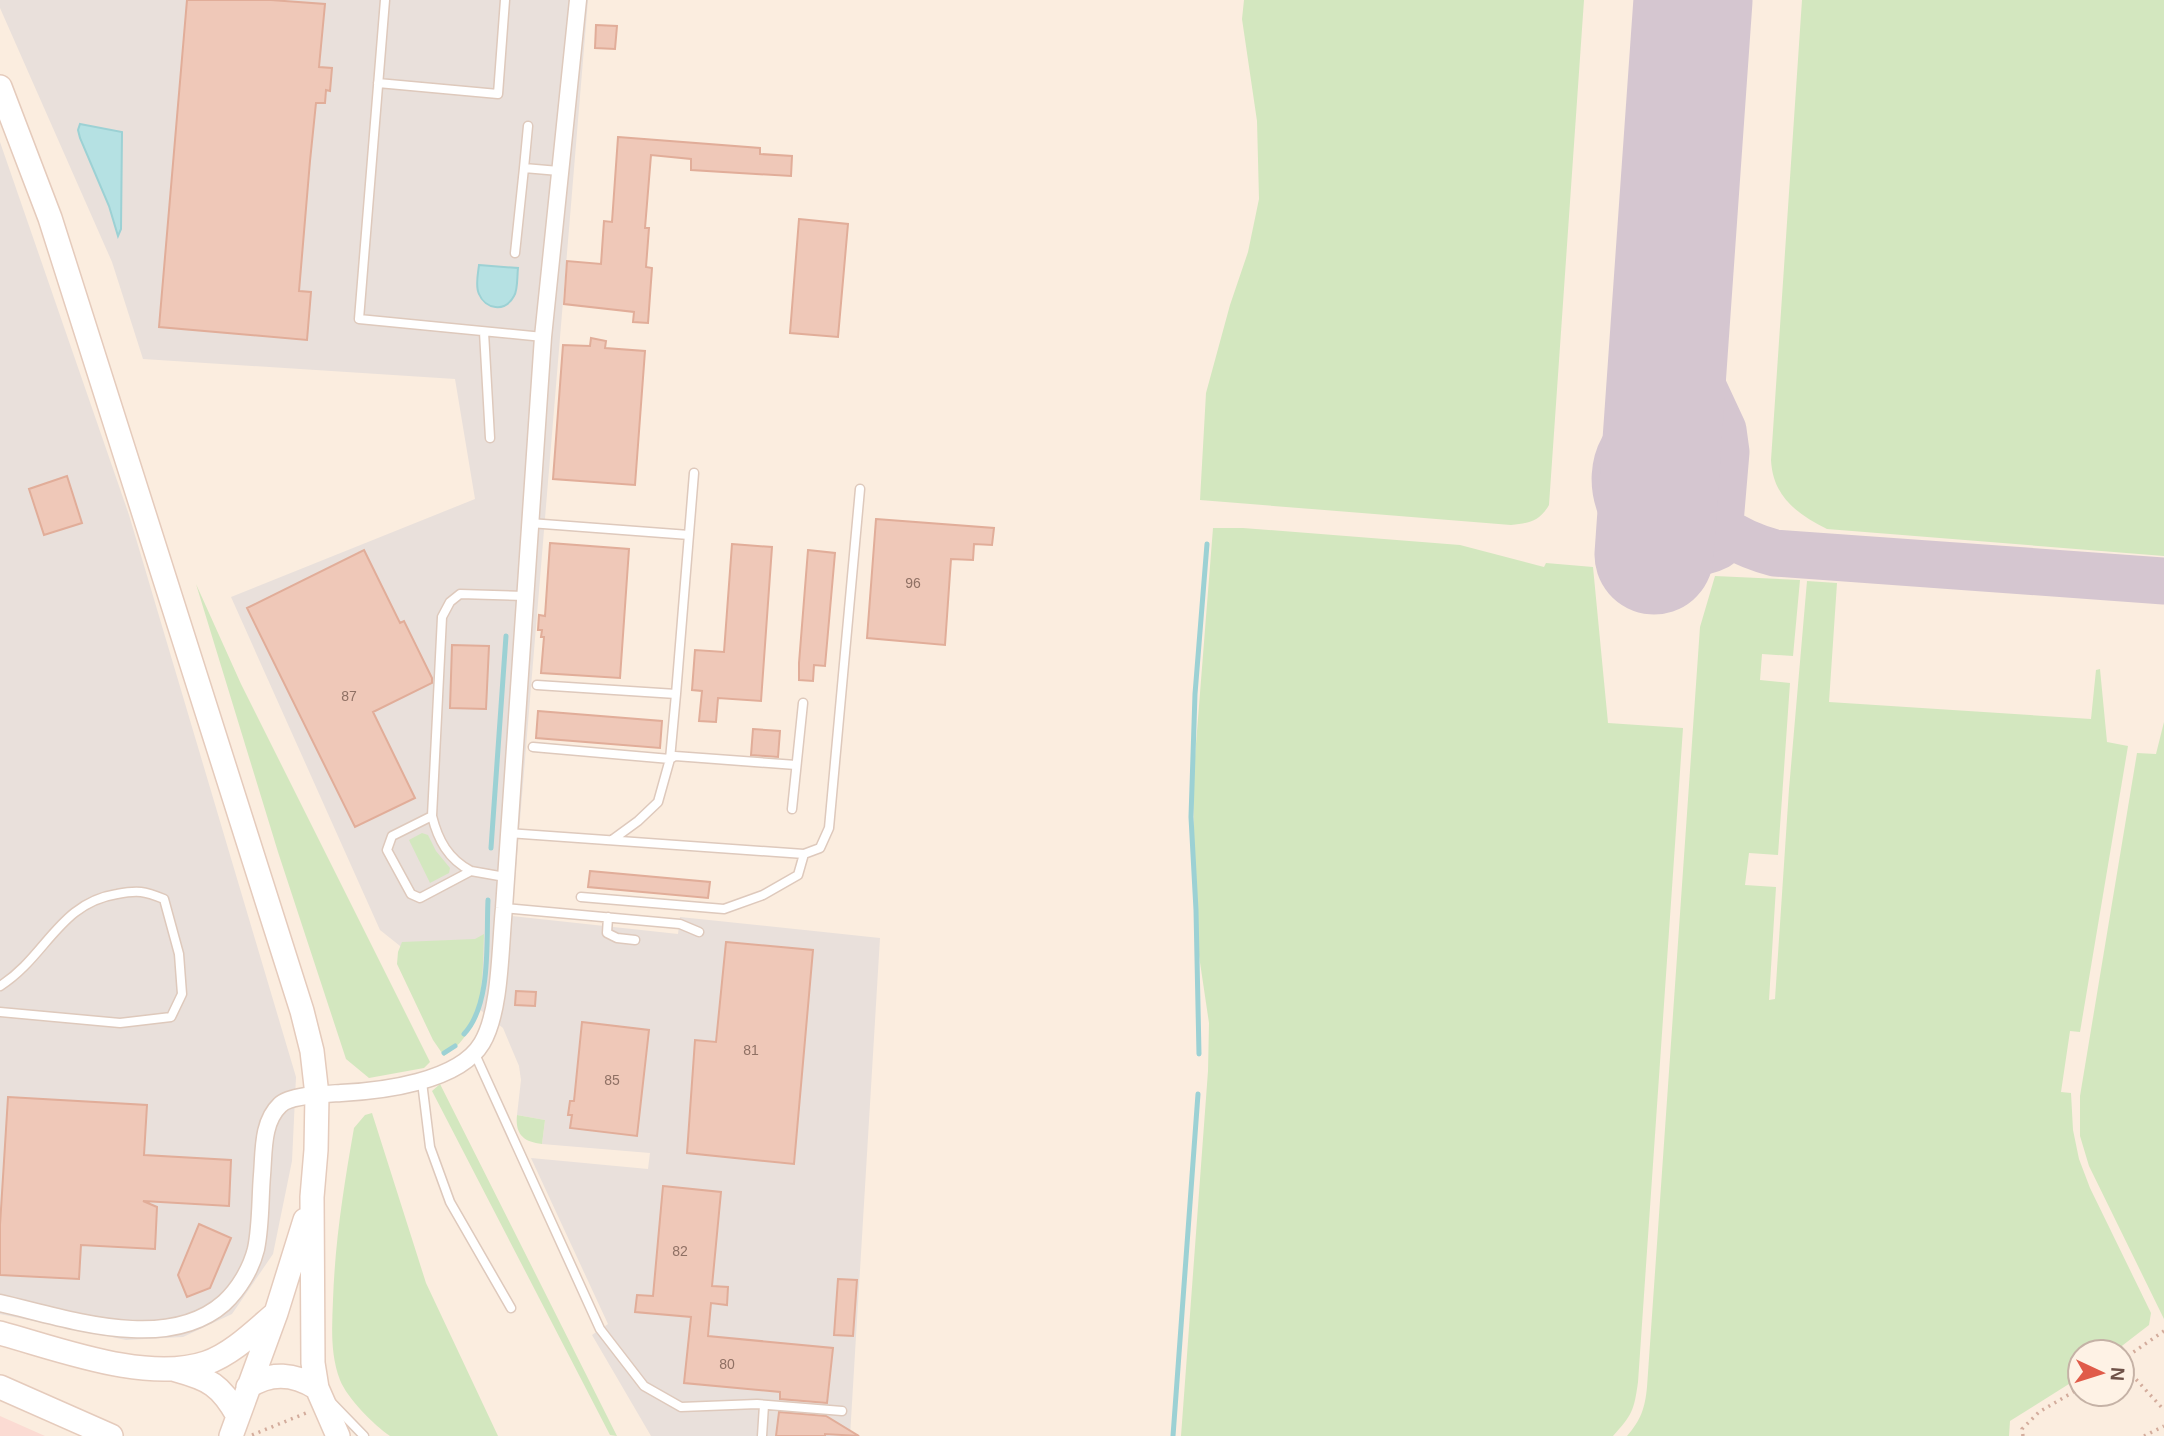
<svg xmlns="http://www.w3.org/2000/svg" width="2164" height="1436" viewBox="0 0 2164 1436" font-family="Helvetica,sans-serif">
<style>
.commercial{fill:#fbdbd3}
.industrial{fill:#e9e0db}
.green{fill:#d3e7bf}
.water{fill:#b5e1e3;stroke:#9cd1d4;stroke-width:2}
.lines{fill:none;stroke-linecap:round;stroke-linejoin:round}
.stream{stroke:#9cd1d4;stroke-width:5}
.taxiway{stroke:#d5c6d0;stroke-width:47}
.runway{stroke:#d5c6d0;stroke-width:119}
.building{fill:#efc8b8;stroke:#e1ad99;stroke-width:2}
.lane-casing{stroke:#dec9bc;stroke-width:11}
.street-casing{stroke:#dec9bc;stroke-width:19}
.secondary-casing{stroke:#e5cbbc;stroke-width:26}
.path{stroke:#d3ac9c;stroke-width:3.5;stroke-dasharray:2 5;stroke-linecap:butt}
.lane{stroke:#fff;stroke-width:8}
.street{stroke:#fff;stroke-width:16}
.secondary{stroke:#fff;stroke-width:23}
.labels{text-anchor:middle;stroke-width:7;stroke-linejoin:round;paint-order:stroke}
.number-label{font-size:14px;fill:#8f7064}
</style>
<rect width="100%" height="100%" fill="#fbeddf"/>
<path class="commercial" d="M0 1416 45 1436H0Z"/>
<path class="industrial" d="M0 0H588L512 916 678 934 680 917 880 938 850 1436H651L592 1335 608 1324 531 1158 648 1169 650 1153 542 1144 545 1120 517 1115 521 1080 519 1066 503 1028 380 930 231 597 475 499 455 379 143 359 112 262 0 8Z
M0 142 129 515 296 1077 292 1161 273 1254 232 1314 183 1337 126 1340 0 1314Z"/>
<path class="green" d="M1244 0H1584L1549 505C1539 522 1529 523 1511 525L1200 500 1206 393 1230 305 1248 252 1259 199 1257 121 1242 19Z
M1802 0H2164V556L1827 529C1797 514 1773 497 1771 460Z
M1213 528H1243L1460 545 1544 567 1546 563 1593 567 1608 723 1683 728 1638 1382C1634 1411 1632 1415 1613 1436H1181L1208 1071 1209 1023 1198 949 1195 897 1193 782Z
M1715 576 1800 580 1793 656 1762 654 1760 680 1790 683 1778 855 1749 853 1745 885 1776 887 1769 1000 1775 999 1789 789 1807 581 1837 583 1829 702 2091 719 2096 670 2100 669 2107 742 2128 746 2080 1032 2070 1031 2061 1092 2071 1093 2073 1130 2079 1159 2090 1188 2151 1313 2149 1325 2114 1352H2080V1377L2010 1421 2009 1436H1627C1641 1420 1645 1408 1647 1387L1700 627Z
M196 584 241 684 430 1062 424 1068 369 1078 346 1059 278 852Z
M2164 722V1319L2089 1166 2080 1136V1096L2137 753 2156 754Z
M422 833 428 835 436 851 450 868 449 873 430 883 409 840Z
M484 934C482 977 486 1030 444 1056L433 1040 397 964 398 952 402 942 475 939Z
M440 1084 617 1436 610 1435 432 1091Z
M372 1113 426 1283 498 1436H390C374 1425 347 1398 340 1380 330 1354 332 1326 333 1300 335 1241 344 1185 354 1128L365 1115Z
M517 1115 545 1120 542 1144C523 1142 515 1134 517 1115Z"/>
<path class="water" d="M80 124 122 132 121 229 118 236 109 206 80 138 78 130Z
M479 265 518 268C517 276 518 290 514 296 505 313 485 309 479 294 475 286 478 274 479 265Z"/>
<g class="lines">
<path class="stream" d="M491 848 506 636
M464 1034C492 1004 486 940 488 900
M444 1053 455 1046
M1199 1054 1196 910 1191 817 1195 694 1207 544
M1173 1436 1198 1094"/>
<path class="taxiway" d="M1685 148 1666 427C1672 495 1711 536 1775 553L2164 581
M1663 378C1655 417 1639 418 1623 448 1604 482 1621 529 1656 545 1675 554 1699 556 1718 546L1726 452 1723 430 1676 329"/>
<path class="runway" d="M1654 555 1693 0"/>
</g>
<path class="building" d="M187 0H271L325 4 319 67 332 68 330 91 326 90 325 103H316L310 161 299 291 311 292 307 340 159 327Z
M596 25 617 26 615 49 595 48Z
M618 137 760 148V154L792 156 791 176 691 170V159L651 155 645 228H649L646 267 652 268 648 323 633 322 634 312 564 304 567 261 601 264 604 221 612 222Z
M799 219 848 224 838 337 790 333Z
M591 338 606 341 605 348 645 351 635 485 553 479 563 345 590 346Z
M67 476 82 523 44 535 29 489Z
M876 519 994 528 992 545 974 544 973 560 951 559 945 645 867 638Z
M550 543 629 549 620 678 541 673 544 637H541L542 630H538L539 615 545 616Z
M732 544 772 547 761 701 718 698 716 722 699 721 702 691 692 690 695 650 724 652Z
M364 550 400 623 404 621 432 678V683L373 712 415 798 355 827 247 608Z
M808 550 835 553 825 666 814 665 813 681 799 680V663Z
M452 645 489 646 486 709 450 708Z
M538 711 662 721 660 748 536 738Z
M753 729 780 731 778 757 751 755Z
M590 871 710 882 708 898 588 887Z
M726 942 813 950 794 1164 687 1153 695 1040 716 1042Z
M516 991 536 992 535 1006 515 1005Z
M582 1022 649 1030 637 1136 570 1128 572 1115H568L570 1101H574Z
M8 1097 147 1105 144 1155 231 1160 229 1206 143 1201 157 1207 155 1249 81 1245 79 1279 0 1275V1225Z
M663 1186 721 1192 712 1286 728 1287 727 1305 711 1303 708 1336 833 1348 827 1403 780 1399V1392L684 1383 691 1317 635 1312 637 1295 653 1296Z
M199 1224 231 1238 210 1288 187 1297 178 1275Z
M838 1279 857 1280 853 1336 834 1335Z
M779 1412 826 1416 859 1436 825 1434V1436H776Z"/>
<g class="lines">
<defs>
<path id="lane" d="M385 0 359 319 543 337
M378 83 498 94 505 0
M524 168 528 126
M515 253 524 168 559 171
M484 332 490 438
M530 523 689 535
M537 685 676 694 694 473
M533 747 670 759 676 694
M792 809 803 703
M432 816 442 617 450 602 460 594 525 596
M507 833 804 854 820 848 829 828 860 489
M612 840 638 821 658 802 670 759 675 756 796 765
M471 871C448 859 438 840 432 816L392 836 387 850 411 894 420 898 471 871 505 877
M581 897 724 909 763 895 798 875 804 854
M504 908 680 924 699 932
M608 917 607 933 617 938 635 940
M0 986C46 957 59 903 117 894 138 890 144 891 164 899L179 954 182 994 171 1017 120 1023 0 1012
M474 1052 600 1329 644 1386 681 1407 757 1404 842 1411
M422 1082 430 1147 450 1202 511 1308
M332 1403 364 1436
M762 1436 764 1405"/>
<path id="street" d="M0 1303C66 1318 166 1354 224 1303 239 1289 251 1269 256 1249 261 1225 260 1199 262 1175 264 1151 262 1122 280 1105 290 1095 327 1094 341 1093 381 1091 459 1082 482 1043 501 1011 500 946 504 908L543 337 578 0"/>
<path id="secondary" d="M0 87 50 218 302 1011 312 1051 317 1095 316 1150 312 1197 313 1363 317 1388 338 1436
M0 1333C59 1349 147 1383 206 1363 232 1354 255 1331 276 1313
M176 1370C209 1379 221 1385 238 1416
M0 1387 111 1436
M248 1387C271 1371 295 1374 317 1388
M231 1436 276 1313 305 1220"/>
</defs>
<use href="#lane" class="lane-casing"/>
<use href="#street" class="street-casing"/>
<use href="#secondary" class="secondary-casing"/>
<path class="path" d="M2122 1360 2164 1331
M2122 1364 2164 1410
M252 1435 306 1413
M2023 1436 2022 1429 2039 1412 2080 1388
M2144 1436 2164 1426"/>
<use href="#lane" class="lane"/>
<use href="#street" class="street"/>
<use href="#secondary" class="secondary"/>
</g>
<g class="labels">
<g class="number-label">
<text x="913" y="588">96</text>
<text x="349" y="701">87</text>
<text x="751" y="1055">81</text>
<text x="612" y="1085">85</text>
<text x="680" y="1256">82</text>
<text x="727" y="1369">80</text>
</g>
</g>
<g transform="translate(2101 1373) rotate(94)"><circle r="33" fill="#fef2e5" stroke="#c5b2a6" stroke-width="2"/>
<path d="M0-5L12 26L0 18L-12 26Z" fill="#e05b49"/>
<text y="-10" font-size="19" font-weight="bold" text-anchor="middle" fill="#6f5248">N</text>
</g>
</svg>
